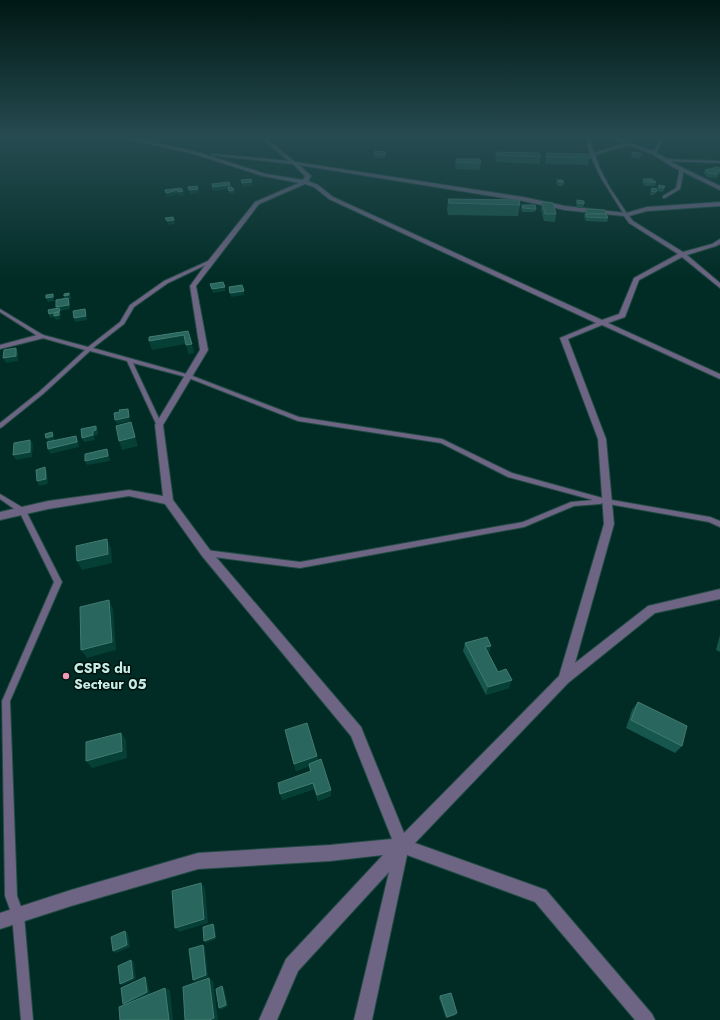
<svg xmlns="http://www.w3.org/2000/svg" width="720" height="1020" viewBox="0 0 720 1020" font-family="Jost,sans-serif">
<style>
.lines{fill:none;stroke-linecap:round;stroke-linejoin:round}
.lane-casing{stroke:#204b43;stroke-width:2}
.street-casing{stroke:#204b43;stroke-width:2}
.lane{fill:#6e6483;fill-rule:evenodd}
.street{fill:#6e6483;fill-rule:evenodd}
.wall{fill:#16564c}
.shaded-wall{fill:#053f36}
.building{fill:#29665d;stroke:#427b72}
.poi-dot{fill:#f09ab5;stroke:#00120e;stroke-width:1.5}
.labels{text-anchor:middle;stroke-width:3;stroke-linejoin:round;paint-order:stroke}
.near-poi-label{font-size:14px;font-weight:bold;fill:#c7ece3;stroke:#00120e;text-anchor:start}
</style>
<rect width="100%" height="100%" fill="#002c25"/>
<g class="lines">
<defs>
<path id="lane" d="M586 138H590L594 153 627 143 630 144 595 155 600 169 610 188 628 215 627 216H625L601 178 590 155Z
M660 138H664L656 153 653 154Z
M664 159 720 161V163L665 161Z
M679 167 682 168 683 174 680 189 665 198H663V196L676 188 679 174Z
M208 261 212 262 168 283 134 307 124 324 93 348 190 375 299 417 442 439 512 473 606 499 710 517 720 521V527L709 522 603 503 600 504 574 506 524 527 300 568 206 556 203 555 202 553 203 551 206 550 300 562 523 522 571 502 593 500 508 477 441 443 298 421 186 377 133 363 162 425 161 426H157L127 361 90 351 43 394 2 427 0 428V423L39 392 85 350 39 337 0 312V309L43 335 88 347 120 322 130 305 164 281Z
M0 494 25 509 62 582 10 701 17 896 24 915 33 1020H21L12 915 5 896 2 701 54 582 20 513 0 499Z"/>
<path id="street" d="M125 138H132L197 152 266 174 303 180 305 176 293 164 211 155 213 154 289 161 261 138H265L295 162 523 197 565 206 626 213 647 207 720 202V206L647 211 629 216 633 221 683 252 712 244 720 239V244L716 246 687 255 720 283V288L682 257 639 280 625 317 608 323 720 374V379L602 325 568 339 606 439 614 524 575 663 648 606 720 589V599L655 613 568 683 415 843 546 890 652 1014 655 1020H635L535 902 407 855 372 1020H354L389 872 298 971 277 1020H259L286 959 383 855 330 861 198 869 71 906 0 929V913L71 890 198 853 330 845 392 839 351 736 202 556 165 504 129 496 48 509 0 520V512L48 501 129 490 163 496 155 425 200 350 190 286 208 261 255 202 299 183 263 176 194 154ZM299 165 523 201 565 210 624 216 629 223 678 254 634 278 619 314 602 320 333 197 318 185 308 181 311 176ZM305 184 314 187 329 199 596 323 560 338 598 439 604 524 559 676 404 833 361 727 210 550 173 500 163 425 208 350 196 286 259 204Z
M610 138H615L656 152 675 164 720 186V190L671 166 652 154Z
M41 334 45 336 44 338 0 349V345Z"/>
</defs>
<use href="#lane" class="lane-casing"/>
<use href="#street" class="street-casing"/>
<use href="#lane" class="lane"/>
<use href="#street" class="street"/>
</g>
<path class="wall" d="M629 138H641L640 139H630Z
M386 152 385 158H374V154Z
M496 152 541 157 539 164 496 162 495 159Z
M632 152 641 155 640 159 632 158 631 156Z
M546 153 590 158 588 165 546 164 545 160Z
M456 159 481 163 480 170 455 169Z
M714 167 720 168V174H718L717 178 707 177 704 173 705 170 713 168Z
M643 179 656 182 655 186H645L642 183Z
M557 180 564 182 563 186H558L556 183Z
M212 184 231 187 235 194H230L228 189 214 191 212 188Z
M665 186 663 192 657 191 658 187Z
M652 188 657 189 654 195H650Z
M448 199 520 205 518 216 448 215 447 210Z
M577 200 584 204 583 208 576 207Z
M542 202 556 214 555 222 544 221 541 210Z
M522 205 536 209 535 212H522L521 208Z
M586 209 606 214 608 218 607 222 586 221 584 217Z
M720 635V652L716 650Z
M465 643 489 654 498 672 509 688 486 695 463 651Z
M638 702 682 746 675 753 626 728 632 710Z
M285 730 317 756 318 761 331 790V796L318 801 314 789 282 800 310 771 309 766 296 771Z
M440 996 456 1015 446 1018 439 998Z"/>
<path class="shaded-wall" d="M252 182 253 186 243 187 242 183Z
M230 185 231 189 228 187V189L214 191 213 187Z
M198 189 199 193 190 194 189 190Z
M178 190V194L167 197 166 193Z
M234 190 235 194H230L229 191Z
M183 191 184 195 179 196 178 192Z
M174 220 175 224 168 225 167 221Z
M225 287V291L213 293 212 289Z
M244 291V295L231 297 230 293Z
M69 293 71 297V299L69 300 70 303V309L60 311 61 316H60L61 319 56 320 54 317 50 318 49 314 58 311 56 307 65 300 64 296Z
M53 294 54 301 48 302 46 298Z
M85 309 87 320 75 322 74 318Z
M184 335 186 344 152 350 149 341Z
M192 344 194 353 188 354 186 345Z
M16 348 18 353V361L6 363 3 358Z
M128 409 129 413 130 421 117 424 115 420Z
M131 422 134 432 138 446 122 450 119 441Z
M96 426 98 430V435L94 436 95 440 84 442 82 438 93 431Z
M52 432 55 441 49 442 46 438Z
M76 436 78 440 79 447 50 454 48 449Z
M30 440 33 444 32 457 16 460 13 455Z
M107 449 109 454 110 461 87 465 85 461Z
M45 467 47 472 48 484 39 486 37 481Z
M107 539 111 548 112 563 82 570 77 561Z
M109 600 113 609 116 650 87 658 81 650Z
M491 646 489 654 483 656 485 647Z
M512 680 509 688 486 695 488 687Z
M121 733 126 740 127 758 92 768 86 761Z
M317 756 318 763 296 771 294 764Z
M313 783 314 789 282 800 280 794Z
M331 790V796L318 801 317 795Z
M201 883 205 888 208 923 179 932 175 928Z
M213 924 215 926 216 939 206 943 204 941Z
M125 931 128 933 130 947 116 953 113 951Z
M203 945 205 947 208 977 195 982 193 980Z
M131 960 134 962 136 979 123 985 120 984Z
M145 977 147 979 150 994 127 1005 123 1004Z
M209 978 213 981 218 1020H209Z
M222 986 224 988 228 1006 221 1010 219 1008Z
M165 988 170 990 173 1020H169Z"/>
<path class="building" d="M375 151 386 152 385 155 374 154Z
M496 152 539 153 541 157 497 155Z
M632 152 640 153 641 155H633Z
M546 153 588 154 590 158 547 157Z
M456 159H480L481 163 456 162Z
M714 167 720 168V171H718Z
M713 168 718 174 708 173 705 170Z
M251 179 252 182 242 183 241 180Z
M643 179H652L656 182H646Z
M557 180H562L564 182H559Z
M229 182 230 185 213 187 212 184Z
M659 185 665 186 664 188 658 187Z
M197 186 198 189 189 190 188 187Z
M228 187H232L234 190 229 191Z
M181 188 183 191 178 192V190L166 193 165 190Z
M652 188 657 189 656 192 651 191Z
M448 199 519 200 520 205 449 203Z
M577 200 584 201V204L577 203Z
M542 202 553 203 556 214H545Z
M522 205H535L536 209 523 208Z
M586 209 605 210 606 214 587 213Z
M585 214H606L608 218 587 217Z
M173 217 174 220 167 221 165 218Z
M223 282 225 287 212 289 210 284Z
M242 285 244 291 230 293 229 287Z
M69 293V295L64 296V294Z
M53 294V297L46 298V295Z
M68 298 69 305 56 307V300Z
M59 308 60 311 49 314 48 310Z
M85 309 86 316 74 318 73 311Z
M59 312V315L54 316V313Z
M188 331 192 344 186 345 184 335 149 341V337Z
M16 348V356L3 358 4 350Z
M128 409 129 417 115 420 114 413 120 412 119 410Z
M131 422 135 437 119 441 116 426Z
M96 426V430L93 431V435L82 438 81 429Z
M52 432 53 436 46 438 45 434Z
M76 436 77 442 48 449 47 442Z
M30 440V452L13 455 14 443Z
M107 449 108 456 85 461V454Z
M45 467 46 479 37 481 36 470Z
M107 539 108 554 77 561 76 546Z
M109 600 112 642 81 650 80 607Z
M487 637 491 646 485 647 498 672 506 669 512 680 488 687 465 643Z
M638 702 687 726 682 746 631 720Z
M307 723 317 756 294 764 285 730Z
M121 733 122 751 86 761V742Z
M321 759 331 790 317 795 313 783 280 794 278 783 311 771 309 764Z
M201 883 204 919 175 928 172 891Z
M213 924 215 937 204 941 203 927Z
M125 931 127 945 113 951 111 937Z
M203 945 206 975 193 980 189 949Z
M131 960 133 978 120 984 118 966Z
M145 977 147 992 123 1004 121 988Z
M209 978 214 1018 209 1020H185L183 987Z
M222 986 226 1005 219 1008 216 989Z
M165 988 169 1020H120L119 1007Z
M451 993 457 1013 447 1017 440 996Z"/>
<linearGradient id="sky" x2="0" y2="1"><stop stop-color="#001814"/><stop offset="0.49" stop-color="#264b51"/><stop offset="1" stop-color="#264b51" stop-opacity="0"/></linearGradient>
<rect width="720" height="280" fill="url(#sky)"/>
<circle class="poi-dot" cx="66" cy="676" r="4"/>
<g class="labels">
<g class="near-poi-label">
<text x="74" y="673">CSPS du<tspan x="74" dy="16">Secteur 05</tspan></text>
</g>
</g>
</svg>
